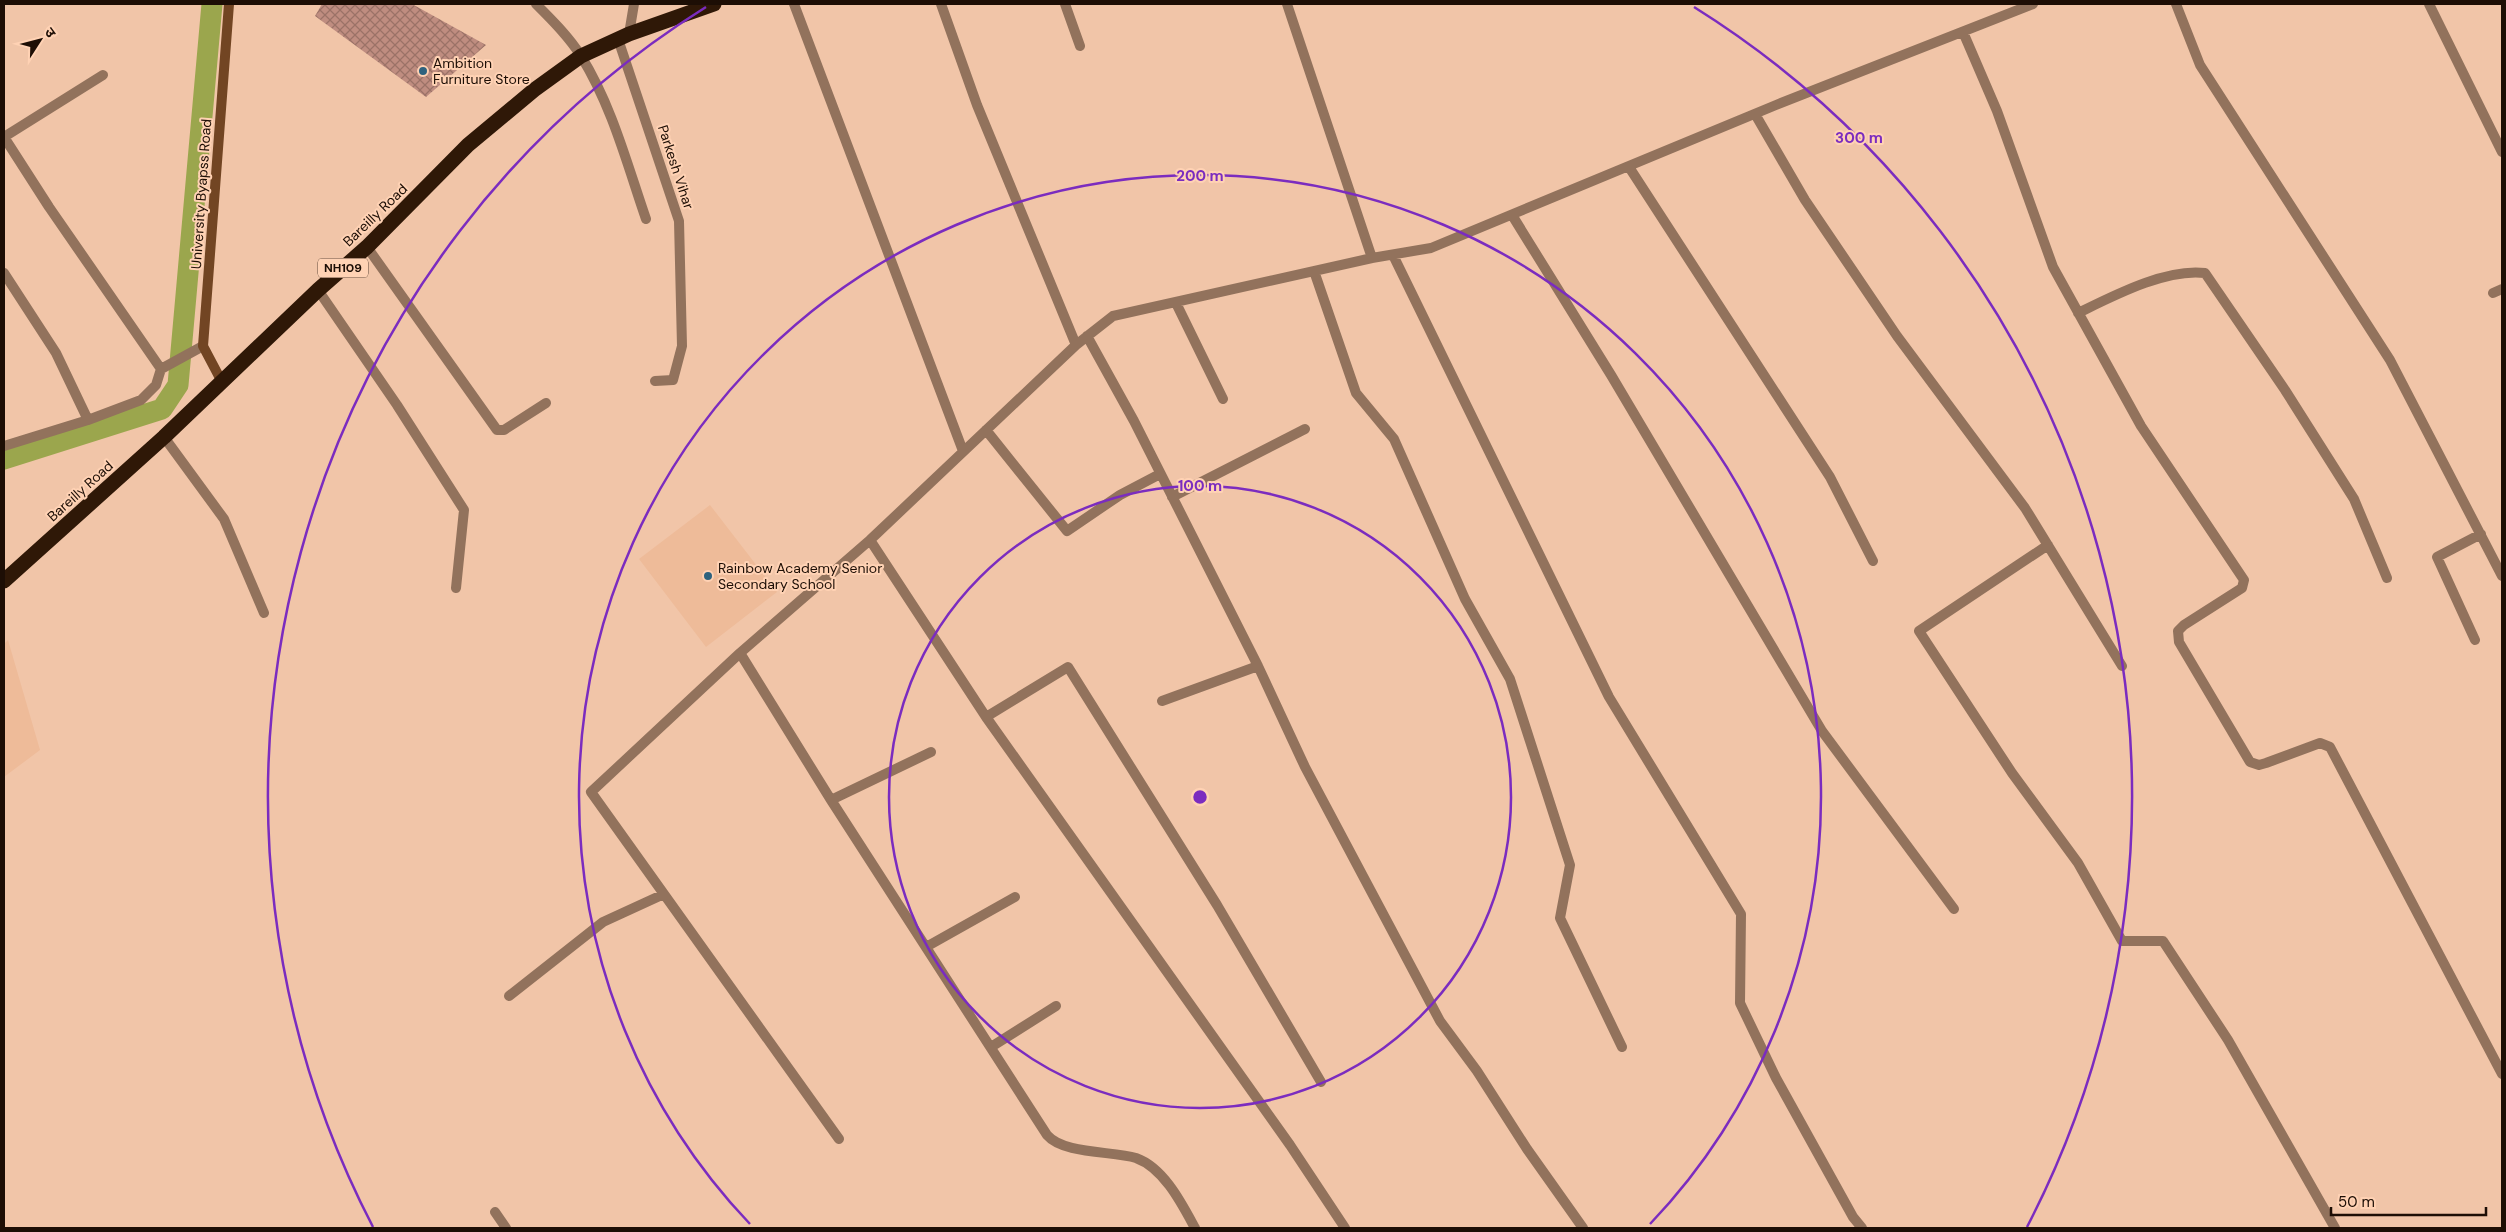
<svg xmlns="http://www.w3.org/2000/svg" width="2506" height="1232" viewBox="0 0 2506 1232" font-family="'DM Sans','Noto Sans Devanagari',sans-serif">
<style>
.built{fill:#eb9}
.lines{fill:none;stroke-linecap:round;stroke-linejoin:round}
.canal{stroke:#9ba64d;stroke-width:21}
.building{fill:url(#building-cross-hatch)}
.lane{stroke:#92725c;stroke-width:10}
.street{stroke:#92725c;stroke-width:10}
.secondary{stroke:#724523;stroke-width:10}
.highway{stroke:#2f1807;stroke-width:15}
.ring{fill:none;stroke:#7b2cbf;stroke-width:2.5}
.poi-dot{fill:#2e627e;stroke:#ffd2b4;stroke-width:2}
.labels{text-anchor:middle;stroke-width:4;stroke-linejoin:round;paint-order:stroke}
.shield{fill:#ffd2b4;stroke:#61493a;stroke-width:1}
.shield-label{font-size:12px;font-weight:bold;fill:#1d0e05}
.poi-label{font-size:14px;fill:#1d0e05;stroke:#ffd2b4;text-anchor:start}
.street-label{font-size:14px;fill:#1d0e05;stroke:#ffd2b4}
.centre{fill:#7b2cbf;stroke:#ffd2b4;stroke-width:2.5}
.ring-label{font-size:15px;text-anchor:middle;font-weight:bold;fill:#7b2cbf;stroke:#ffd2b4;stroke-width:4;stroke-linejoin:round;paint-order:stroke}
</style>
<defs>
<pattern id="building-cross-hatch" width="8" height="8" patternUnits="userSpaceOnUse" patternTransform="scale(1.25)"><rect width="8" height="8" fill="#bf8d80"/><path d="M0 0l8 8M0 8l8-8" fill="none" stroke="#9b7267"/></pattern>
</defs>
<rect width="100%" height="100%" fill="#f1c5a8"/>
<path class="built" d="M710 505 777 592 706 647 639 559Z
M8 640 40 750 4 777V644Z"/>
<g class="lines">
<path class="canal" d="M4 459 162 409 178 385 212 4"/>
</g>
<path class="building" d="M322 4H412L486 45 426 97 315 16Z"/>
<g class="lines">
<path class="lane" d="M536 4C552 20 569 37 581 56 612 106 627 164 646 219
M629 34 634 4"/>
<path class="street" d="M794 4 963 451
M941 4 977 105 1076 345
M1065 4 1080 46
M1287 4 1372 258
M2176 4 2200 65 2390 360 2502 576
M2429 4 2502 152
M1963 32 1997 111 2053 267 2141 426 2244 580 2242 588 2184 625 2178 631 2179 642 2250 762 2259 765 2266 763 2320 743 2330 747 2502 1074
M618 39 679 221 682 346 673 380 655 381
M1755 114 1805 200 1897 336 2025 508 2122 666
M4 137 49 207 161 369
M4 137 103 75
M1629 167 1830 477 1873 561
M1512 215 1611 375 1822 731 1954 909
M367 247 497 430H504L546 403
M1393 255 1609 697 1741 914 1740 1003 1776 1078 1853 1217 1862 1228
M1314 271 1356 393 1394 439 1465 599 1510 679 1570 865 1560 918 1622 1047
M4 273 56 353 88 420
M318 290 397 405 464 510 456 588
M2493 293 2502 289
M1176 303 1223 399
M2078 313C2113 296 2166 268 2205 273L2285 390 2354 499 2387 578
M1087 336 1134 421 1258 666 1305 767 1440 1021 1477 1071 1527 1149 1583 1228
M986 430 1067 531 1120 495 1160 474
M164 437 224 519 264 613
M4 446 88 420 141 400 156 385 161 369 203 346
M1172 497 1305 429
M870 540 986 717 1290 1145 1345 1228
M2048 545 1919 631 2012 773 2078 863 2122 941H2163L2228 1040 2335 1228
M2475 640 2437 557 2481 534
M740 653 831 800 1047 1135C1063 1154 1112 1151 1136 1158 1164 1168 1182 1204 1195 1228
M1162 701 1258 666
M986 717 1068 667 1217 905 1321 1082
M831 800 931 752
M926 947 1015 897
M509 996 603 922 664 894
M991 1047 1056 1006
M839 1139 591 792 740 653 870 540 1076 345 1113 316 1372 258 1431 248 1776 105 2033 4
M495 1212 506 1228"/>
<path class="secondary" d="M222 382 203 346 229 4"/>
<path class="highway" d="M4 581 164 437 318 290 367 247 468 145 534 90 581 56 629 34 714 4"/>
</g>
<g class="ring">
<circle cx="1200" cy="797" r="311"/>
<path d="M750 1224A621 621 0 1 1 1650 1224"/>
<path d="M373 1227A932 932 0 0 1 706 7M1694 7A932 932 0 0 1 2027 1227"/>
</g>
<g class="poi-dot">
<circle cx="423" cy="71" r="5"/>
<circle cx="708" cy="576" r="5"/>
</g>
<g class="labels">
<rect class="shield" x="318" y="258.5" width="50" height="19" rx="4"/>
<g class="shield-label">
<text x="343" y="272">NH109</text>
</g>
<g class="poi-label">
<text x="433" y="68">Ambition<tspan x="433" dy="16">Furniture Store</tspan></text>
<text x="718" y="573">Rainbow Academy Senior<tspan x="718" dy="16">Secondary School</tspan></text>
</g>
<g class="street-label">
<text transform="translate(676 167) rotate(72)" y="5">Parkesh Vihar</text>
<text transform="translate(201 194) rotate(-86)" y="5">University Byapss Road</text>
<text transform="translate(375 215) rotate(-44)" y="5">Bareilly Road</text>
<text transform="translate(80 491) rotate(-42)" y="5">Bareilly Road</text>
</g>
</g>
<circle cx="1200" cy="797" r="8" class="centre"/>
<g class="ring-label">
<text x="1859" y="143">300 m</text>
<text x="1200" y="181">200 m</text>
<text x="1200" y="491">100 m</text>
</g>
<rect width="2506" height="1232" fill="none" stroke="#1d0e05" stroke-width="10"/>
<g transform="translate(40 40) rotate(54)" stroke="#ffd2b4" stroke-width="4" paint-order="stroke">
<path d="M0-4L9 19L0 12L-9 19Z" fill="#1d0e05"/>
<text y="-8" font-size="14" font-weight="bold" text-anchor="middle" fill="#1d0e05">उ</text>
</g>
<path d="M2331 1207v8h155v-8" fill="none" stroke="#1d0e05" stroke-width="2.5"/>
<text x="2338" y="1207" font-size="15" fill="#1d0e05" stroke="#ffd2b4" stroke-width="4" paint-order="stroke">50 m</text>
</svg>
